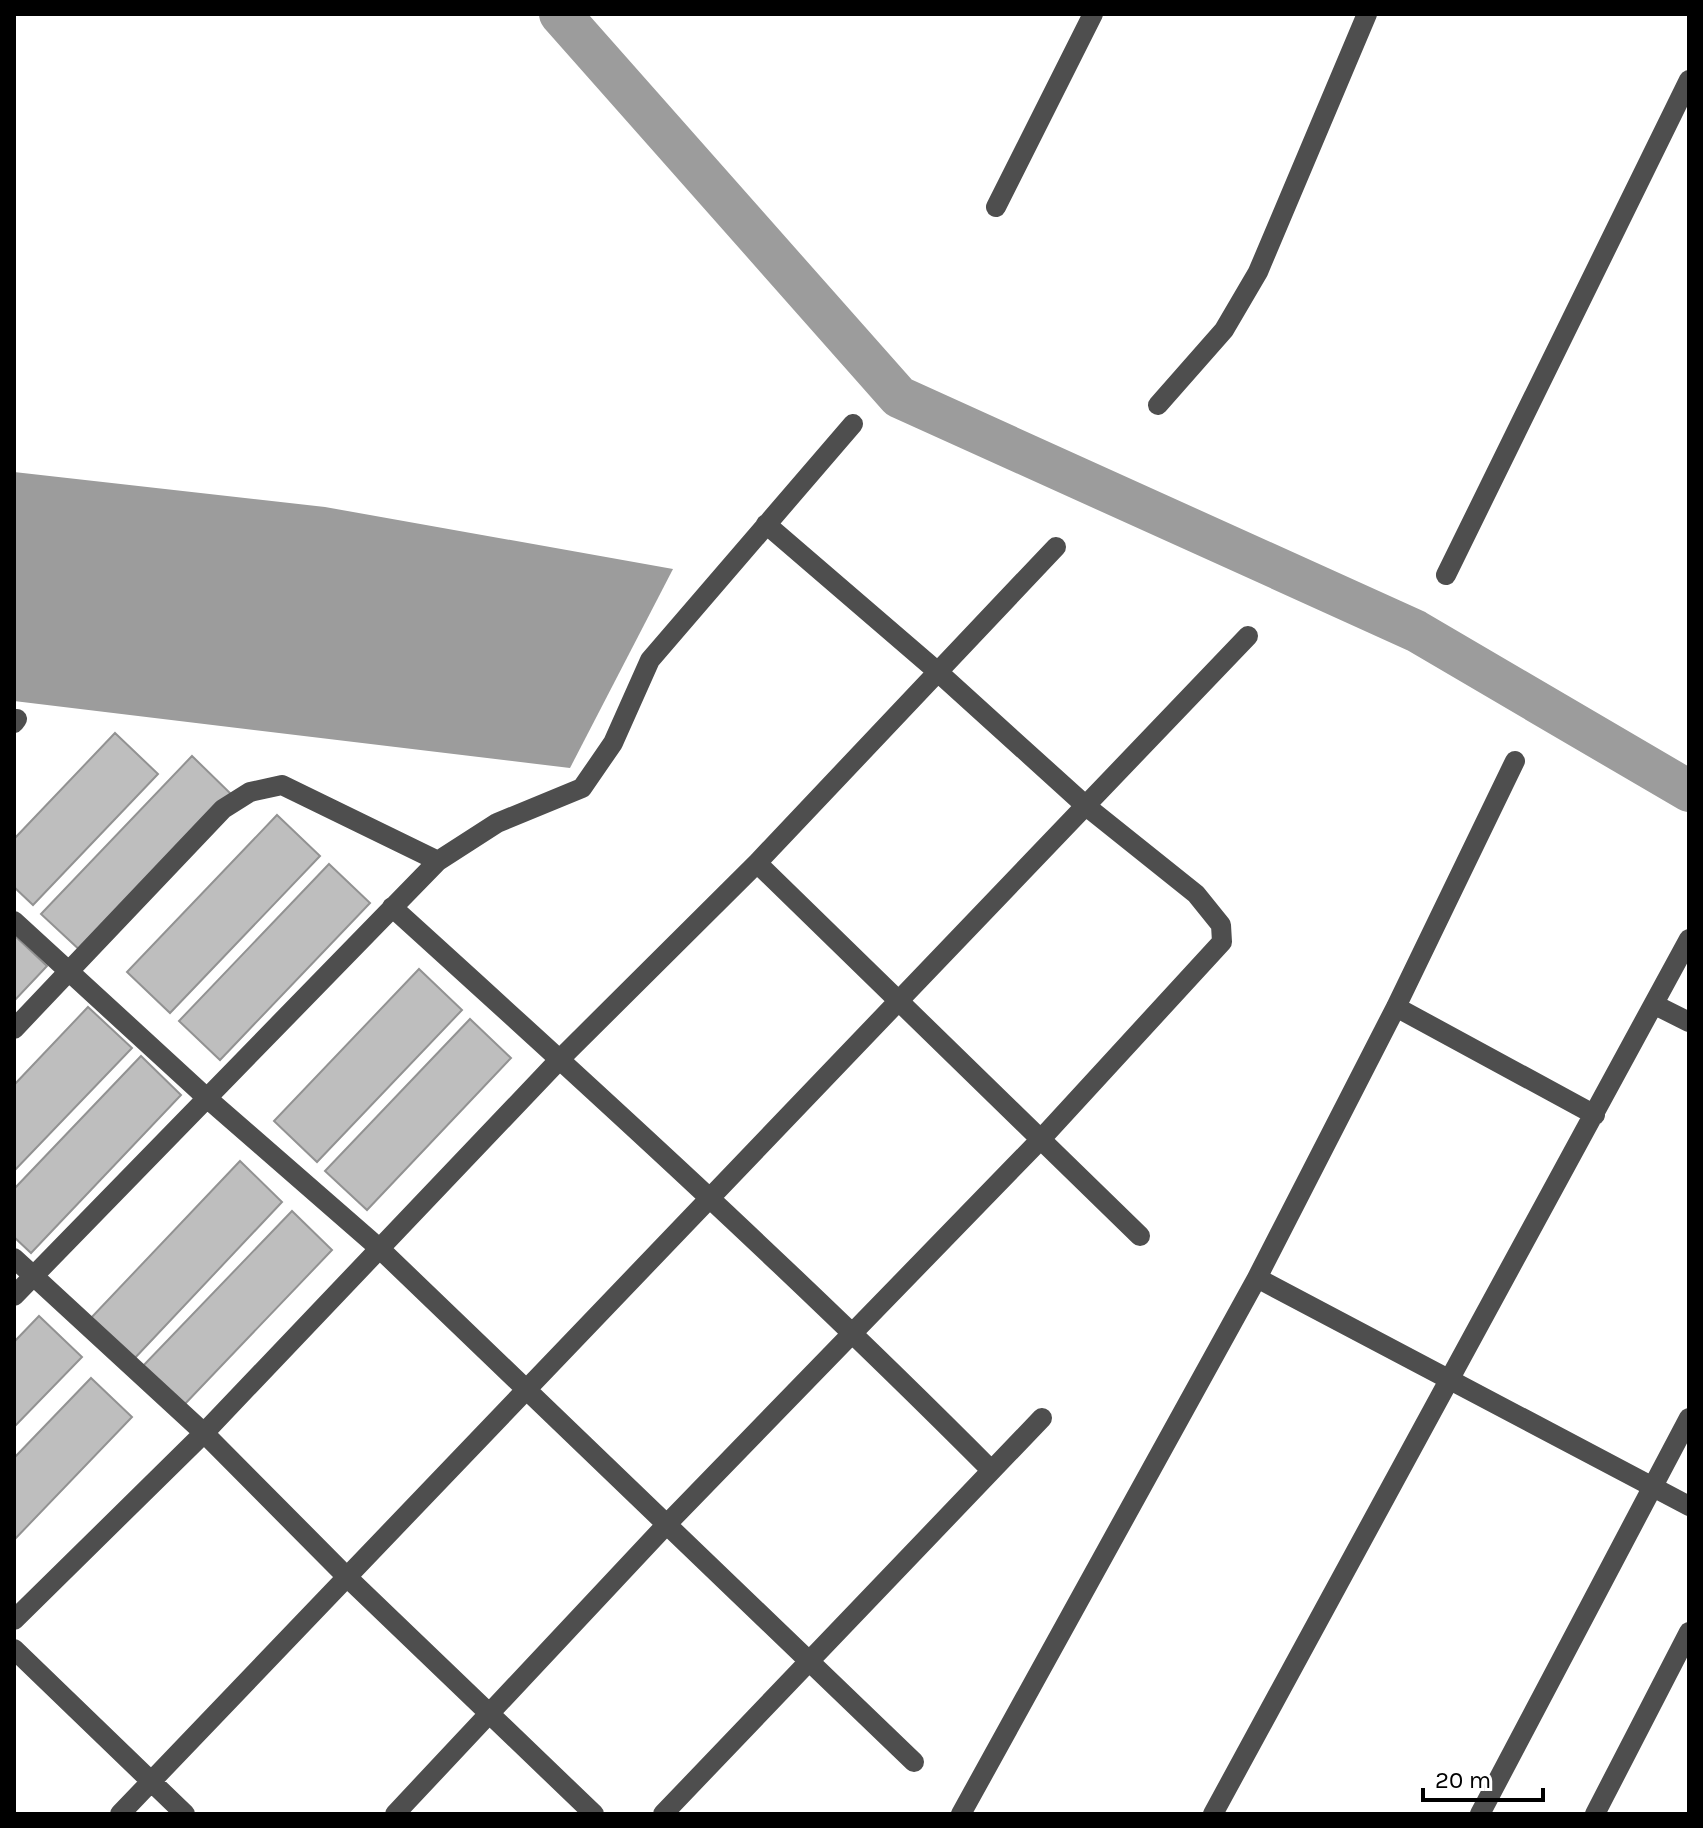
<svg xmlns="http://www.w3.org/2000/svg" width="1703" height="1828" viewBox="0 0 1703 1828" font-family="Karla,sans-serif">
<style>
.water{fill:#9c9c9c}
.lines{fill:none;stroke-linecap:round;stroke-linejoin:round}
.canal{stroke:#9c9c9c;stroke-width:42}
.building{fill:#bebebe;stroke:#929292;stroke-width:2}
.minor{stroke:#4e4e4e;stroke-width:20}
</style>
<rect width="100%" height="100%" fill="#fff"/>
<path class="water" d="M14 472 325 507 673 569 570 768 14 701Z"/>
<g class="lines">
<path class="canal" d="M560 14 899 397 1416 631 1689 791"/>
</g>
<path class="building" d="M115 733 158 774 33 905 14 887V839Z
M192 756 232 795 83 953 41 914Z
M277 815 320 856 170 1013 127 972Z
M329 864 370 903 220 1060 179 1021Z
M14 935 47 966 14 1001Z
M419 969 462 1010 317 1162 274 1121Z
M88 1007 132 1048 14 1171V1085Z
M470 1019 511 1058 367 1210 325 1171Z
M141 1056 181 1095 31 1253 14 1237V1189Z
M240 1161 282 1202 133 1360 90 1319Z
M292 1211 332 1250 182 1407 141 1368Z
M39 1316 82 1357 14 1427V1342Z
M91 1378 132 1417 14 1540V1458Z"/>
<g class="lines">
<path class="minor" d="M996 207 1093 14
M1158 405 1224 330 1258 272 1367 14
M1446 575 1689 80
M14 723 17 719
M757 863 1140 1236
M392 907C595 1091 797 1275 991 1470
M14 921 208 1099 379 1248 914 1762
M1655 1005 1689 1022
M1396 1007 1595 1115
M14 1029 223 809 250 792 282 785 438 861 497 823 582 788 613 743 650 660 853 424
M14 1258 204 1433 347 1577 594 1814
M1257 1278 1689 1506
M14 1296 438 861
M14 1620 204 1433 560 1059 757 863 1056 547
M14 1649 185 1814
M120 1814 1248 636
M395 1814 667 1524 1041 1139 1222 942 1221 925 1196 894 1086 806 938 672 766 524
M663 1814 1042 1418
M961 1814 1257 1278 1396 1007 1515 761
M1213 1814 1689 939
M1480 1814 1689 1418
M1595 1814 1689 1632"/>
</g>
<rect width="1703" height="1828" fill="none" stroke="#000000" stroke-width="32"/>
<path d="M1423 1788v12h120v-12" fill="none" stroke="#000000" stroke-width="4"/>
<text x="1435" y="1788" font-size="24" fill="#000000" stroke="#ffffff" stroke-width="6" paint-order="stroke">20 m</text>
</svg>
